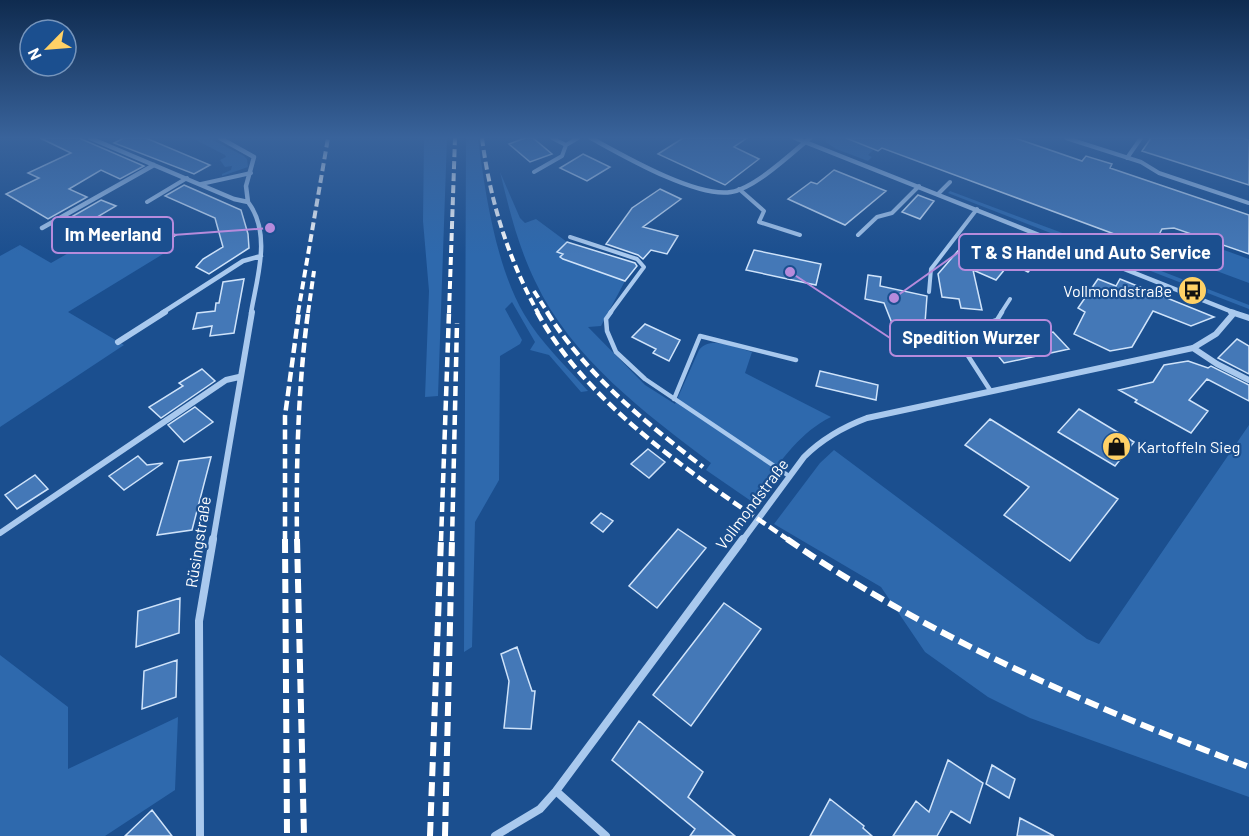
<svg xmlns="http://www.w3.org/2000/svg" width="1249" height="836" viewBox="0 0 1249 836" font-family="Barlow,sans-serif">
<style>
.green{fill:#2e69ad}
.building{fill:#4478b7;stroke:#cfe3fa;stroke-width:1.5}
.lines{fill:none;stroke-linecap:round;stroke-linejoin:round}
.service-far1{stroke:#a9c9ee;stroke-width:4}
.service{stroke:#a9c9ee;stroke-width:4.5}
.minor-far2{stroke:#a9c9ee;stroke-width:4.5}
.minor-far1{stroke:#a9c9ee;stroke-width:6}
.minor{stroke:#a9c9ee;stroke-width:8}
.rail-far2{stroke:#fff;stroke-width:4;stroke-dasharray:8 4;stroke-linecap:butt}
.rail-far1{stroke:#fff;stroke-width:4.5;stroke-dasharray:10 4.5;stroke-linecap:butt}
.rail{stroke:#fff;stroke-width:6;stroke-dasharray:14 6;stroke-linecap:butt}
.labels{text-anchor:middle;stroke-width:4.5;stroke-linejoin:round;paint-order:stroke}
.poi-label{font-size:16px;fill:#fff;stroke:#1b4f8f;text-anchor:end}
.street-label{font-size:16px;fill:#fff;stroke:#1b4f8f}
.leader{fill:none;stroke:#b68bdc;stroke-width:2}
.callout-dot{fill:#b68bdc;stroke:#1b4f8f;stroke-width:2}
.callout{fill:#1b4f8f;stroke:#b68bdc;stroke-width:2}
.callout-label{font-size:18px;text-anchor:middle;font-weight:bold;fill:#fff}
</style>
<rect width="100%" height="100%" fill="#1b4f8f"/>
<path class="green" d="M192 138H209L244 156 247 159 248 167 222 176V174L231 170 232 166 225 167 220 160 226 157 225 155Z
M424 138H447L438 396 425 397 429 291 423 221Z
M466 138H478C485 193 496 266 524 314 540 342 567 367 588 391L581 392 549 355 530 350 535 342 512 302 505 309 522 340 520 344 500 356 499 480 475 522 472 647 464 652Z
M826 138H846L873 150 868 155 872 157 868 161 836 149 826 142Z
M500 172 520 218 525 223 536 219 567 242 557 252 563 254 560 257 625 281 601 326 588 327 645 385 675 404 699 350C710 335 737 348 752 352L745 373 831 417C796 434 774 471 751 501L706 470 711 463C645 413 571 358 535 281 518 246 509 209 500 172Z
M950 191 1092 244 1089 248 948 193Z
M112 228 163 254 68 312 124 345 0 427V256L20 245 51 263Z
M1178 236H1185L1249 259V283L1176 256 1182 243 1172 240Z
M1107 250 1249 305V309L1104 253Z
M1249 425V797L1030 718 988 697 925 652 881 587 774 524 820 463 834 450 1087 639 1099 644Z
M0 655 68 707V769L178 717 175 790 105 836H0Z"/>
<path class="building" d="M40 138H79L144 166 120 179 101 170 69 189 87 197 48 219 6 194 39 178 28 173 71 153Z
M124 138H146L210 165 194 174 114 143Z
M525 138H533L552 154 530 162 509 144Z
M683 138H747L734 147 759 159 725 185 658 154Z
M846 138H1015L1082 161 1086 156 1112 164 1110 168 1249 215V254L1174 228 1162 229 1152 248 882 148 878 151Z
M1151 138H1242L1249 140V185L1142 151Z
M583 154 610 167 587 181 560 168Z
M834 170 886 191 845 225 788 199 811 182 817 184Z
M184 185 241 210 248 234 249 248 209 274 196 267 203 259 223 247 215 218 165 196Z
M660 189 681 199 643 227 678 236 667 254 651 250 643 259 638 255 606 244 632 208Z
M918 195 934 201 920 219 902 212Z
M101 200 116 206 94 219 89 217 70 229 59 224Z
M138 217 176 235 164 243 134 228Z
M567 242 635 263 637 266 625 281 563 259 560 257 563 254 557 252Z
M963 245 991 256 987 261 1005 269 996 280 973 270 982 310 961 308 959 299 942 297 938 274Z
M754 250 821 264 816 285 746 270Z
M1027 253 1040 259 1028 272 1016 266Z
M868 275 881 277 880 286 927 296 925 323H944L950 336H913L915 343 899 341 884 303 865 299Z
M244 279 234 333 210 336 212 326 193 329 197 313 215 311 216 303H219L223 282Z
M1098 279 1116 286 1120 279 1214 317 1191 326 1153 311 1132 347 1110 351 1074 334 1085 312 1078 308Z
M645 324 680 340 669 361 653 353 656 349 632 337Z
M1053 332 1069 349 1004 363 990 346Z
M1237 339 1249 346V374L1218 358Z
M1188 361 1208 368 1211 366 1249 385V401L1207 379 1189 400 1208 411 1191 433 1135 402 1137 400 1119 390 1153 382 1164 365Z
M202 369 215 381 161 418 149 407 183 386 179 383Z
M820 371 878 385 876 400 816 386Z
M195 407 213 422 184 442 168 425Z
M1079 409 1134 442 1115 466 1058 432Z
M990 419 1118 499 1070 561 1004 515 1029 487 965 445Z
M648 449 665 462 649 478 631 464Z
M138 456 147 465 163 463 124 490 109 476Z
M211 457 192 530 157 535 179 461Z
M35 475 48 489 17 509 5 495Z
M601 513 613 521 603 532 591 523Z
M678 529 706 548 657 608 629 586Z
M180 598 179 633 136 647 138 611Z
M724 603 761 629 691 726 653 695Z
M517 647 532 691H535L531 729 504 728 509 681 501 654Z
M177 660 176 697 142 709 144 671Z
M639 721 703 772 688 797 735 836H690L695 829 612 760Z
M948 760 983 783 970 823 951 811 937 836H893L916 801 929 812Z
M992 765 1015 779 1009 798 986 784Z
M830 799 864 826 863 828 872 836H810Z
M152 810 172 836H125Z
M1020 818 1054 836H1017Z"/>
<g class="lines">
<path class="service-far1" d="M552 138 566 145 578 138
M1066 138 1141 162 1159 173 1249 203
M1127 158 1141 138
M534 172 562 156 566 145
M201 184 251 173
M739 189 764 211 759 222 800 235
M938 194 950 182
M147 202 187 178
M858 235 877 217 892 213 919 186
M570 237 637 259 644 267 610 313
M1093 255 1104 240
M929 292 931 269 977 209
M1001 313 1010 299"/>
<path class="service" d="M611 312 606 319 607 331 616 352 645 379 789 476
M990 390 954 334 997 320 1002 312
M674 399 700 336 796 360"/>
<path class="minor-far2" d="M90 138 234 199 248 202C272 234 257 277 251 313
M220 138 254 157 246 186 248 202
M591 138C622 155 696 198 731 192 755 188 791 154 810 138
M795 138 1235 313
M42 228 154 165
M162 313 243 261 261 256"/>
<path class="minor-far1" d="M1231 312 1249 318
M118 342 165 312
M1193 348 1217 364 1249 380
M0 533 226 380 239 377
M213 541 252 312
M742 541 804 457C823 438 843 427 867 418L1193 348 1216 334 1234 313"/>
<path class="minor" d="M556 791 606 836
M200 836 199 621 213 539
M495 836 540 809 556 791 743 539"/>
<path class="rail-far2" d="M482 138C490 201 508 258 538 313
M534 291 548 313
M298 313 328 138
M308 313 314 271
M449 313 455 138"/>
<path class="rail-far1" d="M537 312C590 409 700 479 790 541
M547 312C586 375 645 422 703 467
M285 541V416L299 312
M297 541C296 464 298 388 308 312
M441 541 449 312
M452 541 457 323"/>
<path class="rail" d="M285 539 287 836
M297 539 304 836
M787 539C929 637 1089 706 1249 767
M430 836 441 539
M445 836 452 539"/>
</g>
<linearGradient id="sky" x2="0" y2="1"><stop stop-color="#0f2b4f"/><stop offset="0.54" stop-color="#39639b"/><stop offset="1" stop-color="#39639b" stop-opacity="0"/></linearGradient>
<rect width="1249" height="255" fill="url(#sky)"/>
<defs>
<symbol id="bus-disc" viewBox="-11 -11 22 22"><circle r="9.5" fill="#ffd166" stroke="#1b4f8f"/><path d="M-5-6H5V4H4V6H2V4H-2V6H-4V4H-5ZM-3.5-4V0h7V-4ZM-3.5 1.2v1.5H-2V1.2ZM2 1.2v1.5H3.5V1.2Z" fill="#111"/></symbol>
<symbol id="shop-disc" viewBox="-11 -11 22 22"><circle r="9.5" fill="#ffd166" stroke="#1b4f8f"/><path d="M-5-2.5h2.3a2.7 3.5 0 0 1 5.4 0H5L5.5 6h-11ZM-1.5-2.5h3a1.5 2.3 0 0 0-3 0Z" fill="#111"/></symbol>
</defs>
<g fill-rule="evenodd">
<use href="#bus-disc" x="1176" y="274" width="33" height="33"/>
<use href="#shop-disc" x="1100" y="430" width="33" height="33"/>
</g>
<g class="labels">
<g class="poi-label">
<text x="1172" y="297">Vollmondstraße</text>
<text x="1137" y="453" text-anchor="start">Kartoffeln Sieg</text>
</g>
<g class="street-label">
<text transform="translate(752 504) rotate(-53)" y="6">Vollmondstraße</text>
<text transform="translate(198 542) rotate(-81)" y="6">Rüsingstraße</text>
</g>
</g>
<path class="leader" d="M270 228L173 235M894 298L959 252M790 272L890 338"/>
<g class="callout-dot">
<circle cx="270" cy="228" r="6"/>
<circle cx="894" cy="298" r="6"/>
<circle cx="790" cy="272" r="6"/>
</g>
<g class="callout">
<rect x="52" y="217" width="121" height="36" rx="6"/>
<rect x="959" y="234" width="264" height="36" rx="6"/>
<rect x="890" y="320" width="161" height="36" rx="6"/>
</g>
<g class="callout-label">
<text x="113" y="241">Im Meerland</text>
<text x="1091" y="259">T &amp; S Handel und Auto Service</text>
<text x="971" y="344">Spedition Wurzer</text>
</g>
<g transform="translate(48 48) rotate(245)"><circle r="28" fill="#1b4f8f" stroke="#7695bc" stroke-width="1.5"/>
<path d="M0-4.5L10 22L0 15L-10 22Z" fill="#ffd166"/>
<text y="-9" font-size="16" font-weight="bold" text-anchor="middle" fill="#ffffff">N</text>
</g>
</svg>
